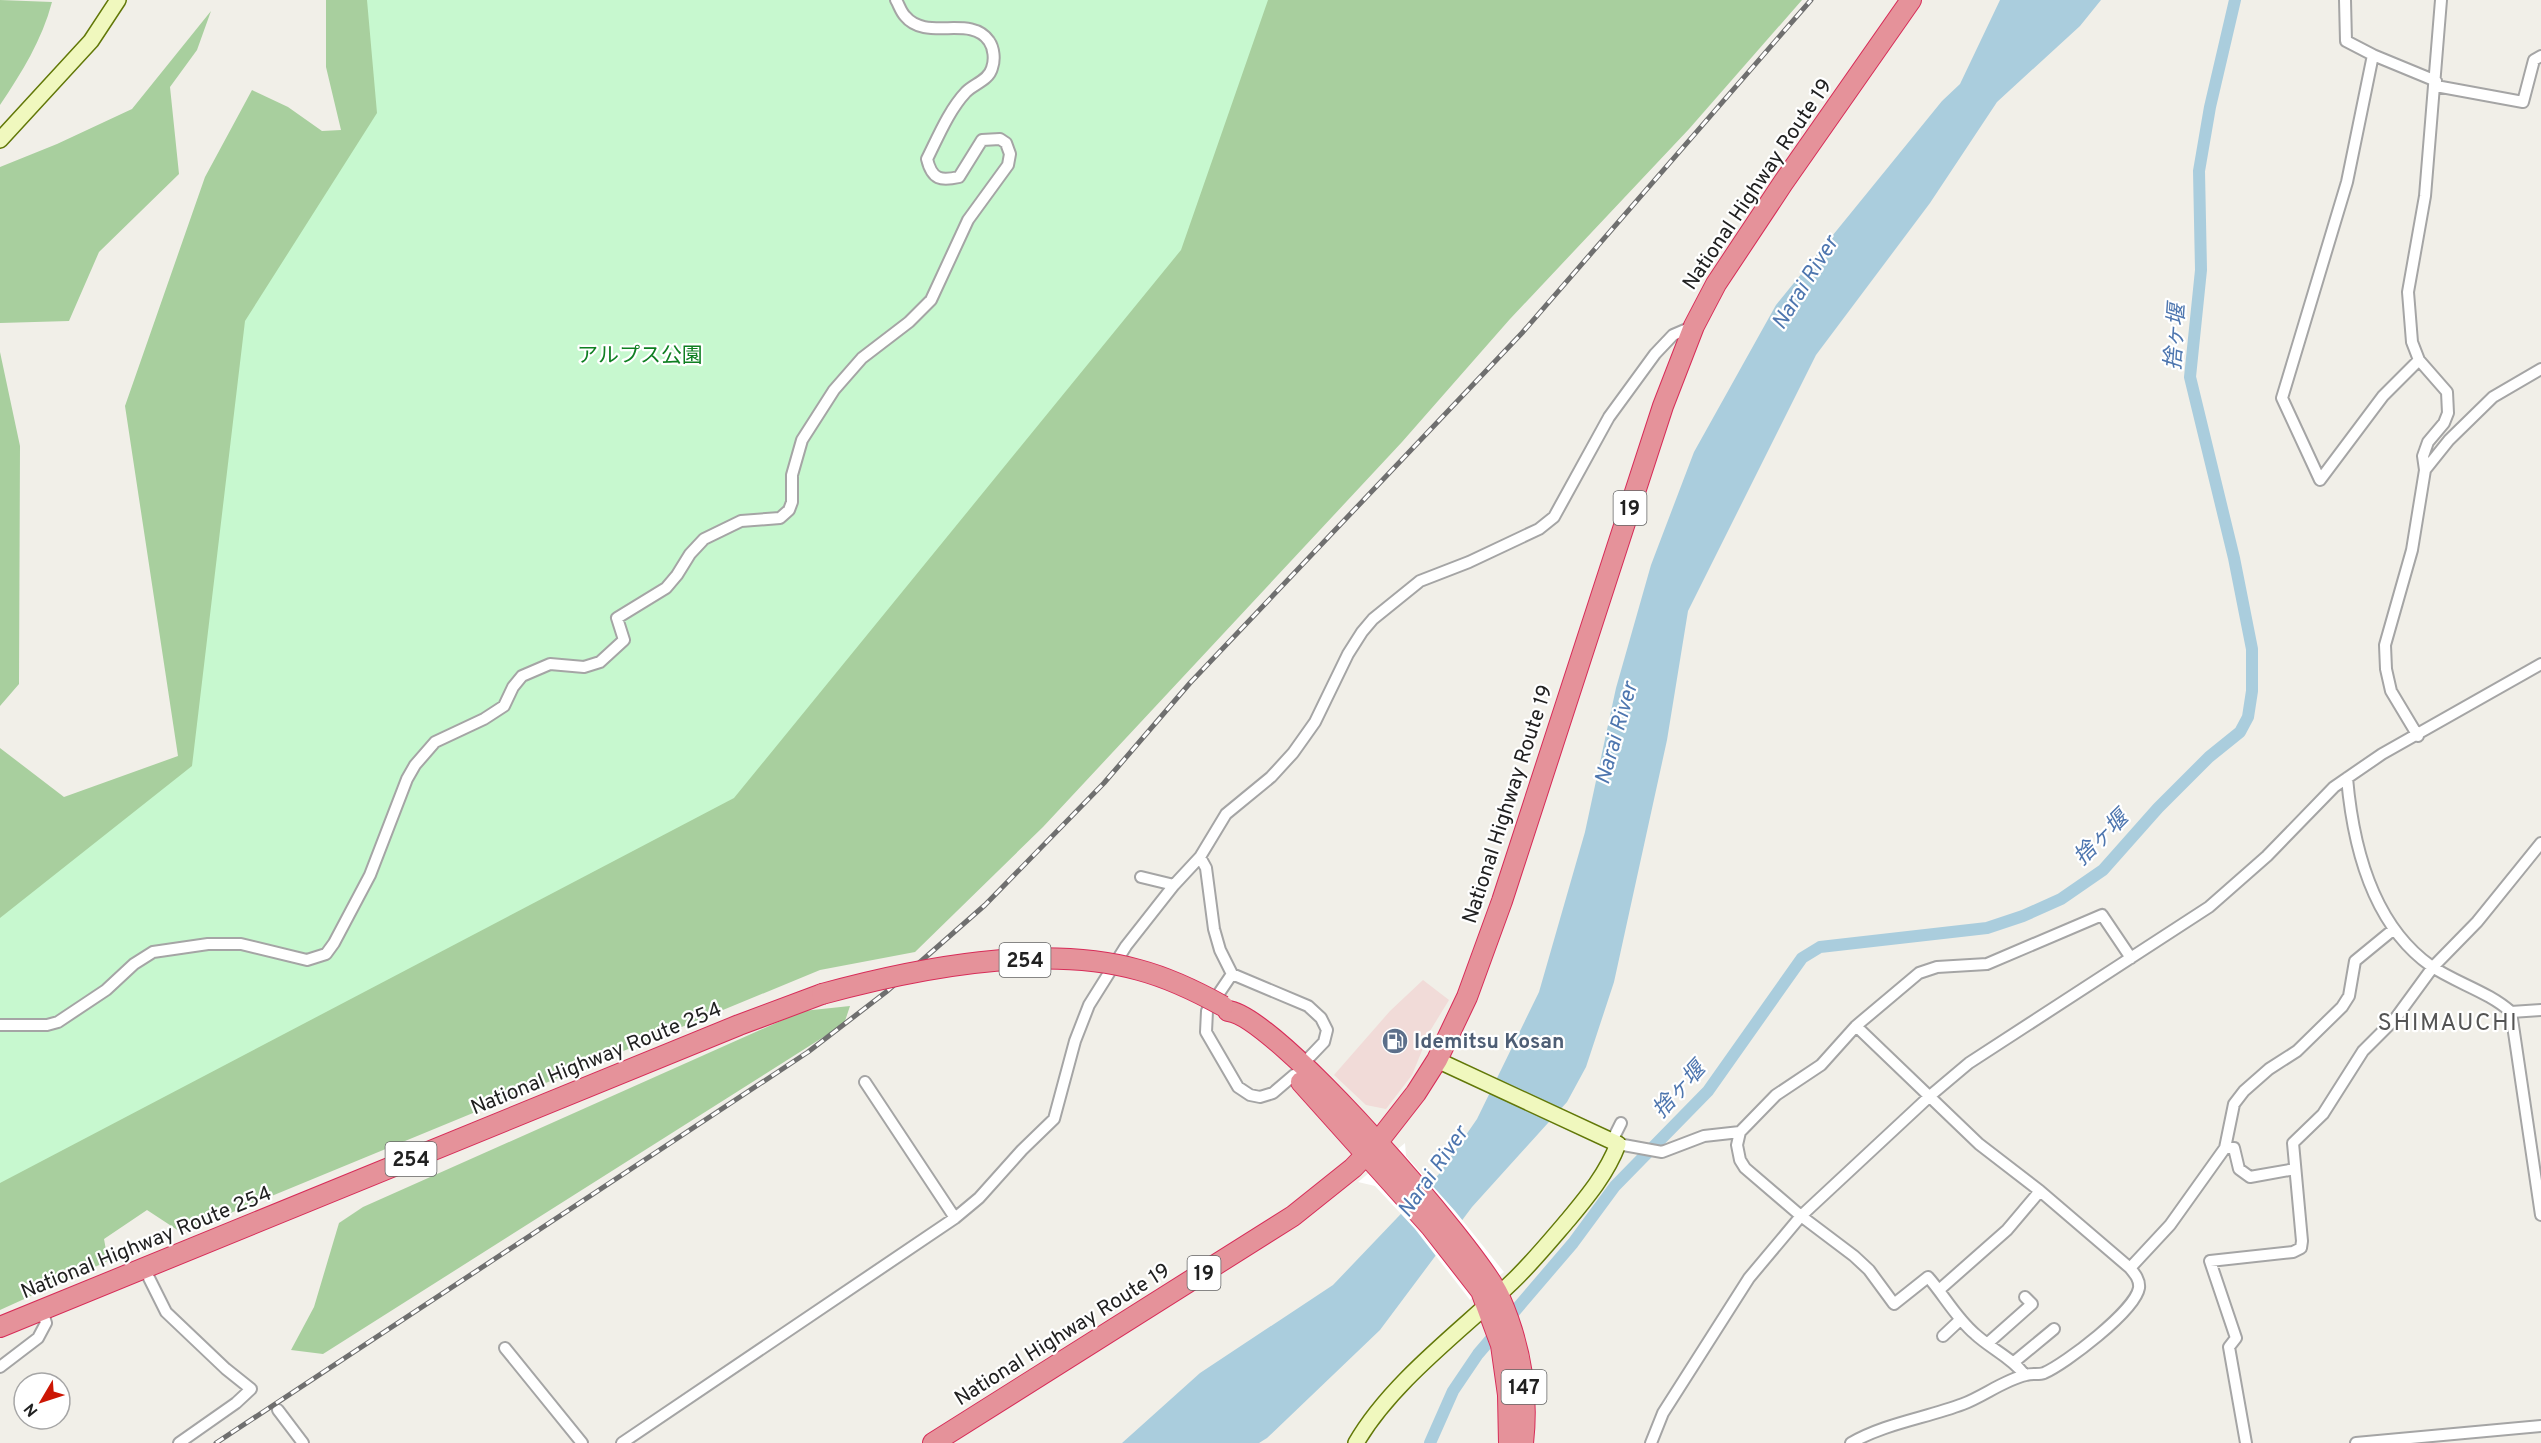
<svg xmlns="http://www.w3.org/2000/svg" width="2541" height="1443" viewBox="0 0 2541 1443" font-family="Overpass,'Noto Sans JP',sans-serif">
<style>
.commercial{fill:#f1dbd8}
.forest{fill:#a8cf9e}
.park{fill:#c7f8cf}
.water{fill:#aacddd}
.pier{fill:#fff}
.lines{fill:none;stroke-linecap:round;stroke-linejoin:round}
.canal{stroke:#aacddd;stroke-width:12}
.street-casing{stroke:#a5a5a5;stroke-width:14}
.secondary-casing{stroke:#627808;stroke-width:18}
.highway-casing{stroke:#d72c58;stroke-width:22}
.street{stroke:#fff;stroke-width:10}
.secondary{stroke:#f0f8be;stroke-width:15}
.highway{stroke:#e5929a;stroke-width:20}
.rail-casing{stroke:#6f6f6f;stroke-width:5}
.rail{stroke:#fff;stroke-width:3;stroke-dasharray:9;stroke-linecap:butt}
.highway-bridge-casing{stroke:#d72c58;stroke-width:22;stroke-linecap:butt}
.highway-bridge{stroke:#e5929a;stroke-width:20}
.labels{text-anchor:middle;stroke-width:4.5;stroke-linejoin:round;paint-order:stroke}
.shield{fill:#fff;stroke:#646464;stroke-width:1.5}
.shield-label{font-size:20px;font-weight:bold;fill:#212121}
.street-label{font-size:21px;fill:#212121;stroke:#fff}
.park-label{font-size:21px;fill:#0f7f22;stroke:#fff}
.service-label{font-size:21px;font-weight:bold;fill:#4e5e75;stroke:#fff;text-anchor:start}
.water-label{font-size:22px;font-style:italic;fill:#4e76af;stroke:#fff}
.quarter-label{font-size:24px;letter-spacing:1.5px;fill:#545454;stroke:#fff}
</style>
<rect width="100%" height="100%" fill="#f1efe8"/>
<path class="commercial" d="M1423 980 1449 1000 1430 1031 1412 1075 1386 1109 1366 1105 1334 1075 1390 1011Z"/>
<path class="forest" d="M0 0 52 2C42 40 22 72 0 105Z
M326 0H1802L1689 129 1510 319 1402 442 1043 827 915 952 820 970 182 1233 147 1210 104 1239 108 1261 0 1310V748L64 797 178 756 125 406 205 177 252 90 288 107 322 131 341 130 326 67Z
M211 11 197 50 170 87 179 174 99 252 69 321 0 323V167L57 144 132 109Z
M0 352 20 446 19 684 0 706Z
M850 1006 844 1024 323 1354 291 1350 314 1307 339 1223 363 1207 803 1011Z"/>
<path class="park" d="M367 0H1268L1181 250 734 798 0 1183V918L192 766 245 321 377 113Z"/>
<path class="water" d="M2000 0H2101L2080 26 1997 102 1930 203 1816 355 1688 611 1667 740 1614 982 1586 1067 1567 1102 1472 1207 1380 1330 1267 1438 1259 1443H1122L1200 1373 1333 1285 1439 1174 1477 1119 1539 992 1585 832 1616 688 1651 565 1694 452 1776 305 1942 101 1960 84Z"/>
<path class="pier" d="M1405 1143 1406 1156 1455 1211 1504 1272 1470 1300 1415 1229 1375 1186 1358 1182Z"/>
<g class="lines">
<path class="canal" d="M1430 1443 1453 1391 1478 1354 1573 1243 1615 1186 1708 1091 1802 958 1820 947 1987 928 2023 916 2061 899 2103 870 2158 808 2209 757 2240 732 2248 717 2252 691V649L2234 558 2190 377 2201 270 2199 171 2210 107 2235 0"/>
<defs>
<path id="street" d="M2345 0 2346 41 2373 55 2436 81
M2373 55 2347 182 2282 398 2320 480 2383 396 2419 360
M2436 86 2523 102 2534 60 2541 56
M2425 470 2449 440 2493 397 2541 369
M2418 736 2391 691 2386 669 2385 645 2412 550 2425 470 2423 456 2428 442 2444 423 2448 413 2447 392 2419 360 2412 342 2408 292 2425 196 2441 0
M2347 778C2353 846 2373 925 2431 966 2456 983 2489 992 2511 1012L2541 1215
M1200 857 1206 868 1214 929 1220 950 1232 974 1308 1006 1321 1018 1327 1030 1324 1042 1302 1065
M1141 877 1174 885
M1232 974 1207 1011 1206 1032 1238 1087 1250 1095 1260 1097 1273 1093 1294 1075
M2511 1012 2541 1010
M0 1025H47L58 1022 106 990 134 964 153 952 208 944H241L307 960 326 954 334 943 370 875 407 779 415 765 435 742 484 719 504 706 513 687 522 676 550 664 584 667 600 662 624 640 617 618 666 588 677 575 690 554 704 539 741 521 780 518 789 510 792 502V475L802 440 834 390 862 358 909 322 931 300 968 220 1008 165 1010 154 1006 143 1000 139 982 140 959 177C941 181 932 180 927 159 938 137 949 110 966 92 974 84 989 80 992 68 995 60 994 48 989 41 971 14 926 42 905 16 901 12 899 5 896 0
M865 1082 955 1218
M1612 1141 1621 1123
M1618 1144 1662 1152 1704 1136 1740 1132
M2225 1148H2234L2239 1169 2250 1177 2295 1169
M2130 1268 2170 1225 2225 1148 2234 1104 2244 1091 2269 1069 2297 1051 2342 1007 2349 996 2355 961 2394 929
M149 1278 166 1312 226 1369 251 1389 236 1403 179 1443
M1939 1290 2007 1230 2040 1191
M1943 1336 1960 1320
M1988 1343 2032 1304 2025 1297
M505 1348 582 1443
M2014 1362 2054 1329
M0 1367 38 1338 46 1323 42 1310
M2025 1375C2011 1357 1991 1349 1975 1334 1956 1318 1944 1295 1928 1277L1894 1304 1869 1270 1854 1256 1801 1216 1745 1168 1740 1160 1737 1145 1740 1132 1776 1095 1821 1065 1856 1026 1919 973 1937 967 1987 964 2102 915 2131 958
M278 1410 303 1443
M622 1443 955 1218 979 1198 1022 1150 1054 1119 1075 1041 1089 1005 1126 946 1174 885 1200 857 1226 814 1271 777 1293 753 1315 722 1348 654 1362 632 1373 619 1420 581 1469 562 1539 529 1554 517 1609 417 1655 354 1673 335 1694 326
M1651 1443 1663 1413 1749 1278 1801 1216 1931 1095 1969 1063 2209 907 2267 856 2334 787 2382 754 2541 664
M1851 1443C1886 1423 1926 1418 1963 1404 1984 1396 2004 1380 2026 1375 2032 1373 2039 1375 2044 1373 2065 1364 2135 1311 2139 1288 2140 1280 2135 1274 2130 1268L2040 1191 1979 1144 1856 1026
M2246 1443 2229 1347 2236 1338 2210 1261 2293 1252 2301 1248 2302 1241 2293 1143 2323 1114 2363 1051 2395 1019 2433 967 2477 922 2541 843
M2356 1443 2541 1426"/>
<path id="secondary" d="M0 140 91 41 118 0
M1356 1443C1391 1382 1462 1330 1512 1282 1532 1263 1550 1241 1568 1220 1588 1196 1607 1173 1618 1144L1437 1060"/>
<path id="highway" d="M1228 1011C1275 1015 1476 1247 1499 1296 1520 1343 1529 1391 1523 1443
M1301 1082 1431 1227 1481 1291 1501 1345 1508 1395 1509 1443
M0 1327 739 1025 822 994
M933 1443 1293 1216 1353 1168 1377 1143 1416 1093 1437 1060 1467 997 1502 901 1663 406 1694 326 1716 284 1783 183 1911 0"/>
</defs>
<use href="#street" class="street-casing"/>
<use href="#secondary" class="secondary-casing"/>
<use href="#highway" class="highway-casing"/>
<use href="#street" class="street"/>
<use href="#secondary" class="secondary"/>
<use href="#highway" class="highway"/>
<defs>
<path id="rail" d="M216 1443 808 1052 886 992 985 905 1104 783 1190 683 1522 333 1811 0"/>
</defs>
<use href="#rail" class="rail-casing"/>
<use href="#rail" class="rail"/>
<defs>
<path id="highway-bridge" d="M822 994C917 968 1042 943 1139 970 1169 978 1196 991 1223 1006"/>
</defs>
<use href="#highway-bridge" class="highway-bridge-casing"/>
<use href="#highway-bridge" class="highway-bridge"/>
</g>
<defs>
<symbol id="fuel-disc" viewBox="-11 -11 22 22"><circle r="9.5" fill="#5c6f8a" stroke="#fff"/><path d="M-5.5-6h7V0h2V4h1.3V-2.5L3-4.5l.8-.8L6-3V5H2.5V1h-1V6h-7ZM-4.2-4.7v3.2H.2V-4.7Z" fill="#fff"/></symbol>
</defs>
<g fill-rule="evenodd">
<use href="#fuel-disc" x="1380" y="1026" width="30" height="30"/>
</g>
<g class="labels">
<g class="shield">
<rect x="1613.5" y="491" width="33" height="34" rx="4.5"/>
<rect x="999.5" y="943" width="51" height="34" rx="4.5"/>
<rect x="385.5" y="1142" width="51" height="34" rx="4.5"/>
<rect x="1187.5" y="1256" width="33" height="34" rx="4.5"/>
<rect x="1501.5" y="1370" width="45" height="34" rx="4.5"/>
</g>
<g class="shield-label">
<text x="1630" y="515">19</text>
<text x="1025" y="967">254</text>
<text x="411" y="1166">254</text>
<text x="1204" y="1280">19</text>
<text x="1524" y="1394">147</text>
</g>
<g class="street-label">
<text transform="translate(1757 184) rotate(-56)" y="7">National Highway Route 19</text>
<text transform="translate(1507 804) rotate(-72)" y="7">National Highway Route 19</text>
<text transform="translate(596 1058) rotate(-22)" y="7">National Highway Route 254</text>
<text transform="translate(146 1242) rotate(-22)" y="7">National Highway Route 254</text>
<text transform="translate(1062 1334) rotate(-32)" y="7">National Highway Route 19</text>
</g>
<g class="park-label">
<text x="640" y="362">アルプス公園</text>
</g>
<g class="service-label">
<text x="1414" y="1048">Idemitsu Kosan</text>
</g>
<g class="water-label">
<text transform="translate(1804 282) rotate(-58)" y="8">Narai River</text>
<text transform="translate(2174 337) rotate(-86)" y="8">捨ヶ堰</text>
<text transform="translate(1615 733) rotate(-74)" y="8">Narai River</text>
<text transform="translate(2100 837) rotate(-45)" y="8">捨ヶ堰</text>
<text transform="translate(1678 1089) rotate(-48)" y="8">捨ヶ堰</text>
<text transform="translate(1432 1171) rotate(-55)" y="8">Narai River</text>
</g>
<g class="quarter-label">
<text x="2448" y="1030">SHIMAUCHI</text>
</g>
</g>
<g transform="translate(42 1401) rotate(231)"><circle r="28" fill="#ffffff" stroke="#a6a6a6" stroke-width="1.5"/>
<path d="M0-4.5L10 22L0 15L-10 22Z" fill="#cc1705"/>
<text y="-9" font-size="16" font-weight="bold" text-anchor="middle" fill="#212121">N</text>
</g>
</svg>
